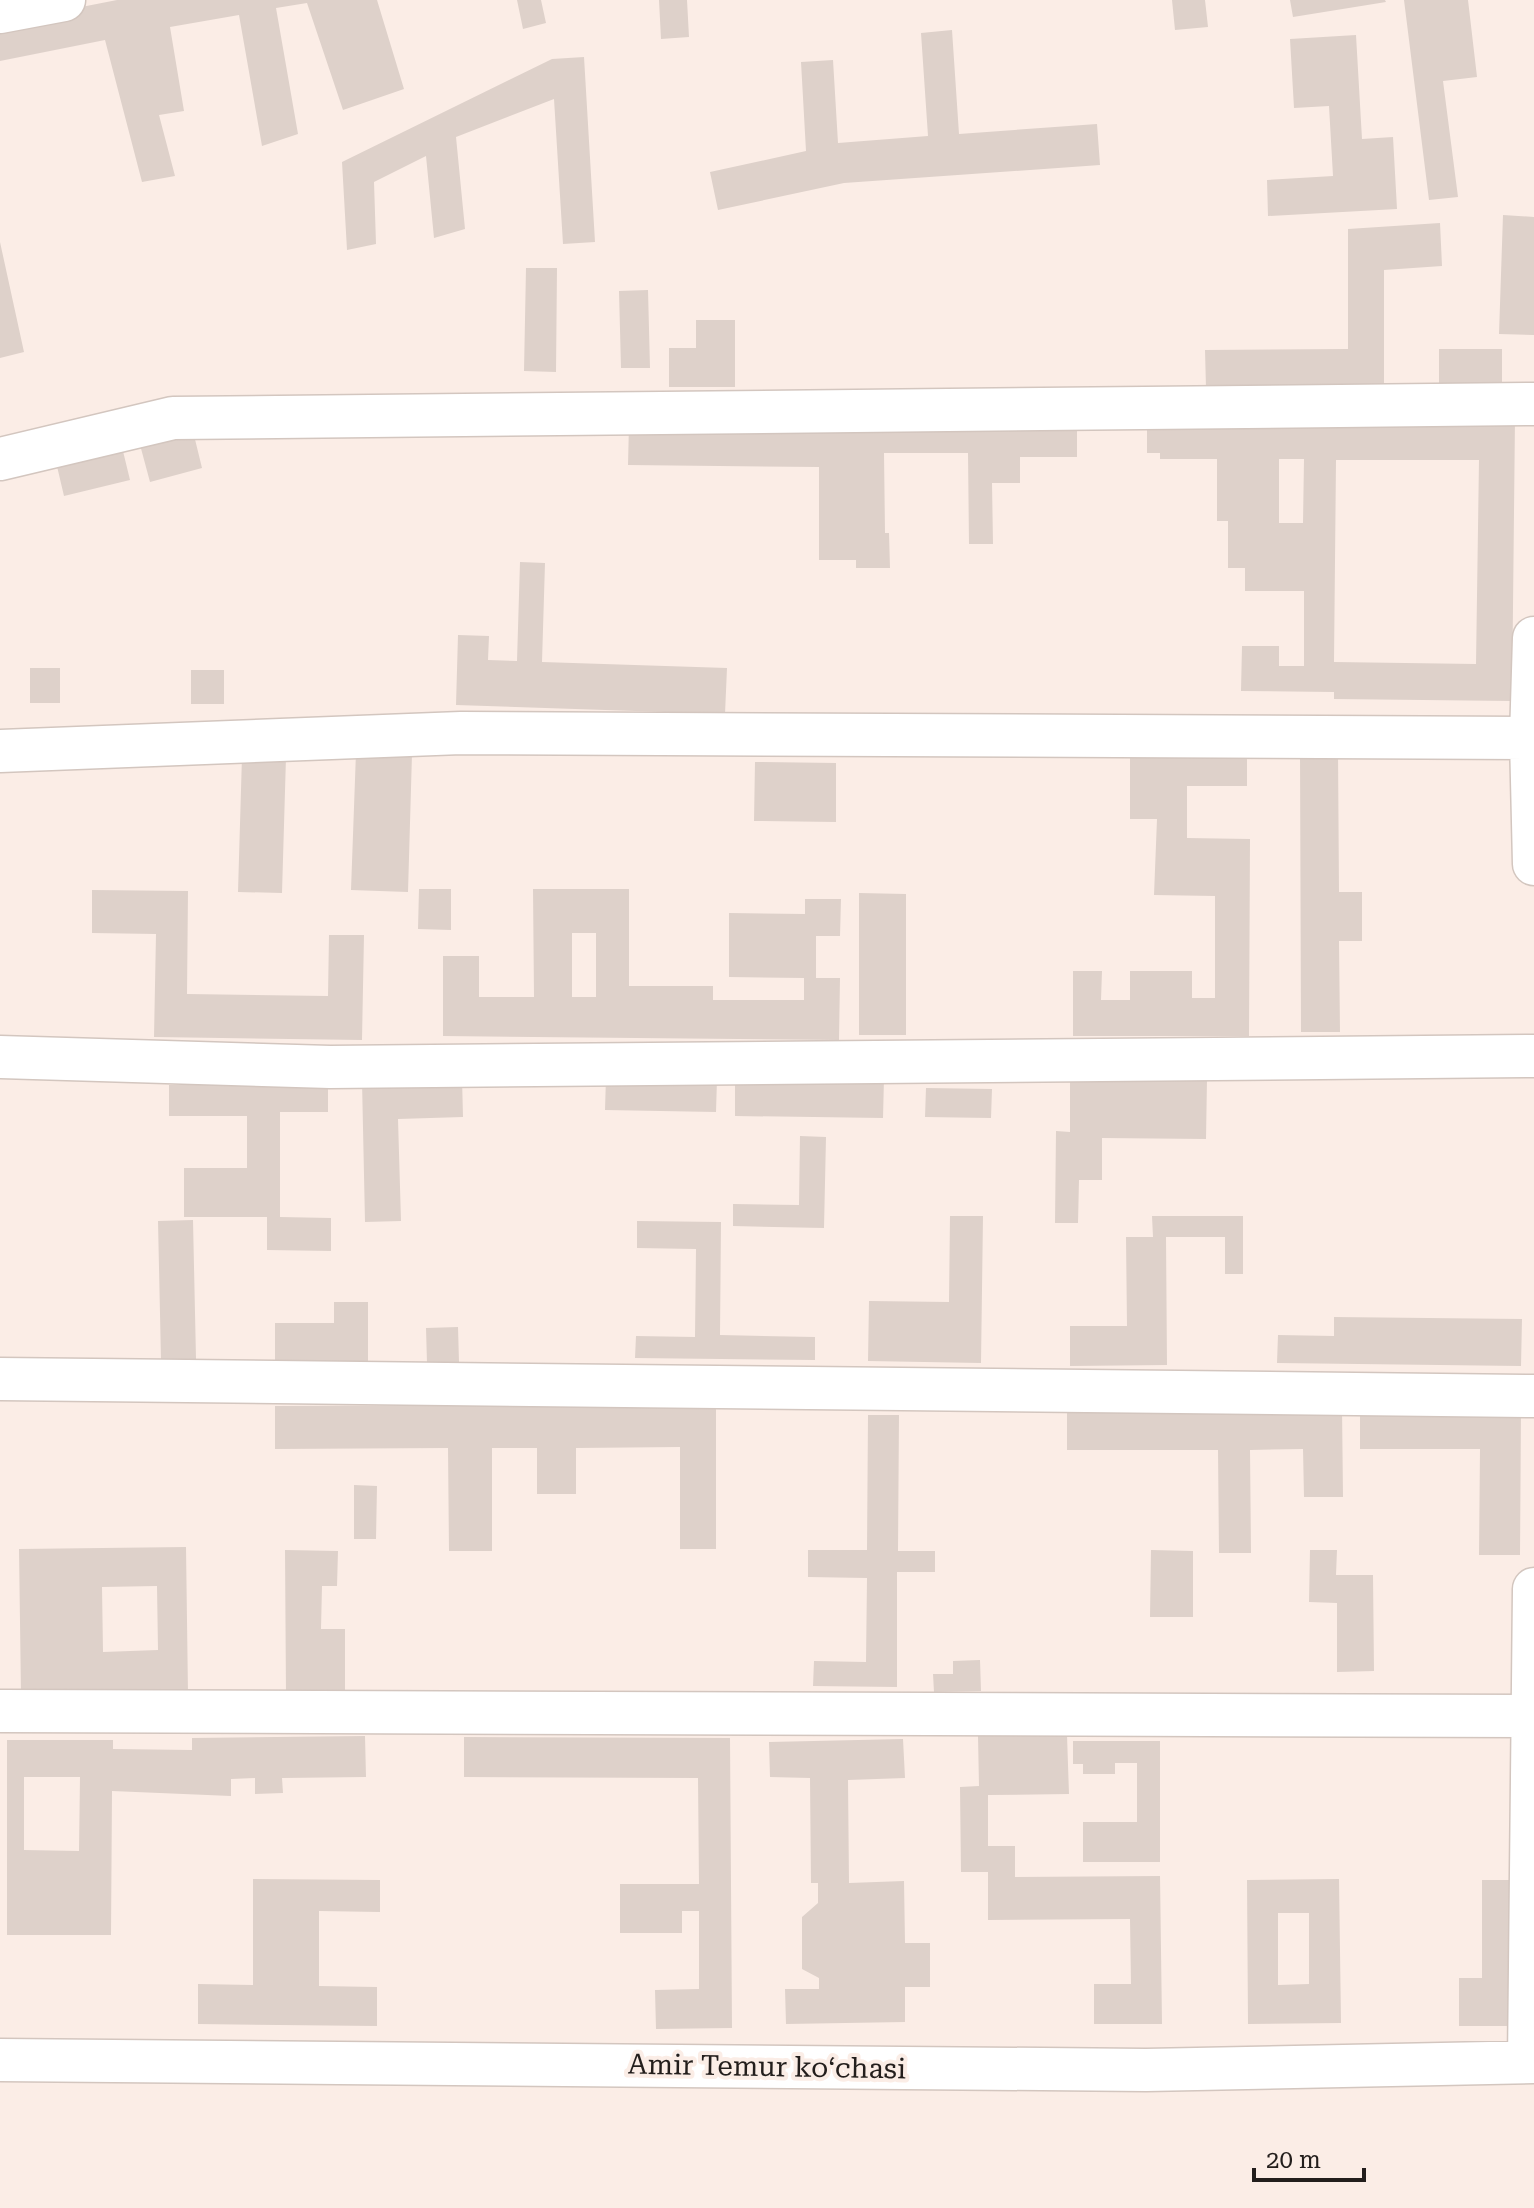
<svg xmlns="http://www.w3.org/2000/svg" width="1534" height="2208" viewBox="0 0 1534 2208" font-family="'Roboto Serif',serif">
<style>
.building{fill:#ded1ca;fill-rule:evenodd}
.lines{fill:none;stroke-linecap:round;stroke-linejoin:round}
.minor-casing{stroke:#d3c6bf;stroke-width:45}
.minor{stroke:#fff;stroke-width:42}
.labels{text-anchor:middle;stroke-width:8;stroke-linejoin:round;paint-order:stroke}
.street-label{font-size:28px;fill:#231e1c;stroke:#fbede6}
</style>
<rect width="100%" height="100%" fill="#fbede6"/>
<path class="building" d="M117 0H377L404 89 343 110 307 3 276 8 298 134 262 146 239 15 170 27 184 111 159 115 175 176 142 182 105 40 0 61V23Z
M517 0H541L546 23 523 29Z
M659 0H687L689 37 661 39Z
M1172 0H1205L1208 27 1175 30Z
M1290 0H1385L1386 2 1293 17Z
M1404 0H1468L1477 77 1443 81 1458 197 1429 200Z
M952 30 959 134 1097 124 1100 165 844 183 718 210 710 172 806 151 801 62 833 60 838 143 928 136 921 33Z
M1356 35 1362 139 1393 137 1397 209 1268 216 1267 180 1333 176 1329 106 1294 108 1290 39Z
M584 57 595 242 563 244 554 99 456 137 465 229 434 238 426 156 374 182 376 244 347 250 342 162 552 59Z
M1503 215 1534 217V335L1499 334Z
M1440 223 1442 266 1384 270V388H1206L1205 350 1348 349V229Z
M0 242 24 352 0 358Z
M526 268H557L556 372 524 371Z
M648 290 650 368H621L619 291Z
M696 320H735V387H669V348H696Z
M1439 349H1502V385H1439Z
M1515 418 1512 701 1334 699V692L1241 691 1242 646H1279V666H1304V591H1245V568H1228V521H1217V459H1160V453H1147V429ZM1279 459H1304L1303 523H1279ZM1336 460H1479L1476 664 1334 662Z
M1077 423V457H1020V483H992L993 544H969L968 453H884L885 533H889L890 568H856V560H819V467L628 465 629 424Z
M192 427 202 468 150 482 139 441Z
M122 447 130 480 64 496 56 462Z
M520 562 545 563 542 662 727 668 725 714 456 705 458 635 489 636 488 660 517 661Z
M30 668H60V703H30Z
M191 670H224V704H191Z
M1247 749V786H1187V838L1250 839 1249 1036H1073V971H1102L1101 1000H1130V971H1192V998H1215V896L1154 895 1157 819H1130V754Z
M1300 751H1338L1339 892H1362V941H1339L1340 1032H1301Z
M356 752 412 754 408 892 351 890Z
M242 756 286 757 282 893 238 892Z
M755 762 836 763V822L754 821Z
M419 889H451V930L418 929Z
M533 889H629V986H713V1000H804V978L729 977V913L805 914V899H841L840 936H816V978H840L839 1040 443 1036V956H479V997H534ZM572 933H596V997H572Z
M92 890 188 891 187 994 328 996 329 935H364L362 1040 154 1037 156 934 92 933Z
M859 893 906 894V1035H859Z
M606 1077 717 1079 716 1112 605 1110Z
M735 1077 884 1078 883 1118 735 1116Z
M184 1078 328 1082V1112H280V1217L331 1218V1251L267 1250V1217H184V1168H247V1116H169V1085H184Z
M462 1078 463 1117 398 1119 401 1221 365 1222 362 1081Z
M1070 1078 1207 1079 1206 1139 1102 1138V1180H1079L1078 1223H1055L1056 1131 1070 1132Z
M926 1088 992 1089 991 1118 925 1117Z
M800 1136 826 1137 824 1228 733 1226V1204L799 1205Z
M950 1216H983L981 1363 868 1361 869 1301 949 1302Z
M1152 1216H1243V1274H1225V1237H1166L1167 1365 1070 1366V1326H1127L1126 1237H1153Z
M193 1220 196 1359 161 1360 158 1221Z
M637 1221 721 1222 720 1335 815 1337V1360L635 1358 636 1336 695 1337 696 1249 637 1248Z
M334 1302H368V1365L275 1364V1323H334Z
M1334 1317 1522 1319 1521 1366 1277 1363 1278 1335 1334 1336Z
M458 1327 459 1362 427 1363 426 1328Z
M716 1404V1549H680V1447L576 1448V1494H537V1448H492V1551H449L448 1448 275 1449V1406Z
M1342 1407 1343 1497H1304L1303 1449 1250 1450 1251 1553H1219L1218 1450H1067V1408Z
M1360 1409H1521L1520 1555H1479L1480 1449H1360Z
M868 1415H899L898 1551H935V1572H897V1687L813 1686 814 1661 866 1662 867 1578 808 1577V1550H867Z
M354 1485 377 1486 376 1539H354Z
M186 1547 188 1694 21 1695 19 1549ZM157 1586 158 1650 103 1652 102 1587Z
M285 1550 338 1551 337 1586H322L321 1629H345V1695H286Z
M1151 1550 1193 1551V1617H1150Z
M1310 1550H1337L1336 1575H1373L1374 1671 1337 1672V1603L1309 1602Z
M980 1660 981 1691 934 1692 933 1674H953V1661Z
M1067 1735 1069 1794 988 1795V1846H1015V1877L1160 1876 1162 2024H1094V1984H1131L1130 1919 988 1920V1872H961L960 1787 979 1786 978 1736Z
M365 1736 366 1777 282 1778 283 1793 255 1794V1778L231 1779V1796L112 1791 111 1935H7V1740H113V1749L192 1750V1738ZM24 1777H80L79 1851 24 1850Z
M464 1737 730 1738 732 2028 656 2029 655 1990 699 1989V1911H682V1933H620V1884H699L698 1778 464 1777Z
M903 1739 905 1778 848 1780 849 1883 904 1881 905 1943H930V1987H905V2022L786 2024 785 1989H819V1978L802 1969V1917L818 1903V1883H811L810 1778 770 1777 769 1742Z
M1073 1741H1160V1862H1083V1822H1137V1763H1115V1774H1083V1764H1073Z
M253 1879 380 1880V1912L319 1911V1986L377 1987V2026L198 2024V1984L253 1985Z
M1339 1879 1341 2023 1248 2024 1247 1880ZM1278 1913H1309V1984L1278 1985Z
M1482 1880H1524V2026H1459V1978H1482Z"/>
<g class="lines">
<defs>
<path id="minor" d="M0 12 64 0
M0 459 173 418 1534 404
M1534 638 1531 738 1534 864
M0 751 461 733 1534 738
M0 1057 330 1067 1534 1056
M0 1379 1534 1396
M0 1711 1534 1716
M0 2060 1146 2070 1534 2062
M1529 2062 1534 1589"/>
</defs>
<use href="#minor" class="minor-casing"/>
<use href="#minor" class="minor"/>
</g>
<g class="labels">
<g class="street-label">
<text transform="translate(767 2066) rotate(1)" y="10">Amir Temur koʻchasi</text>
</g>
</g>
<path d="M1254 2168v12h110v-12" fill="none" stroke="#231e1c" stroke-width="4"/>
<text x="1266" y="2168" font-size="24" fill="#231e1c" stroke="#fbede6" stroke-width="6" paint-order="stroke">20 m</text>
</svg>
